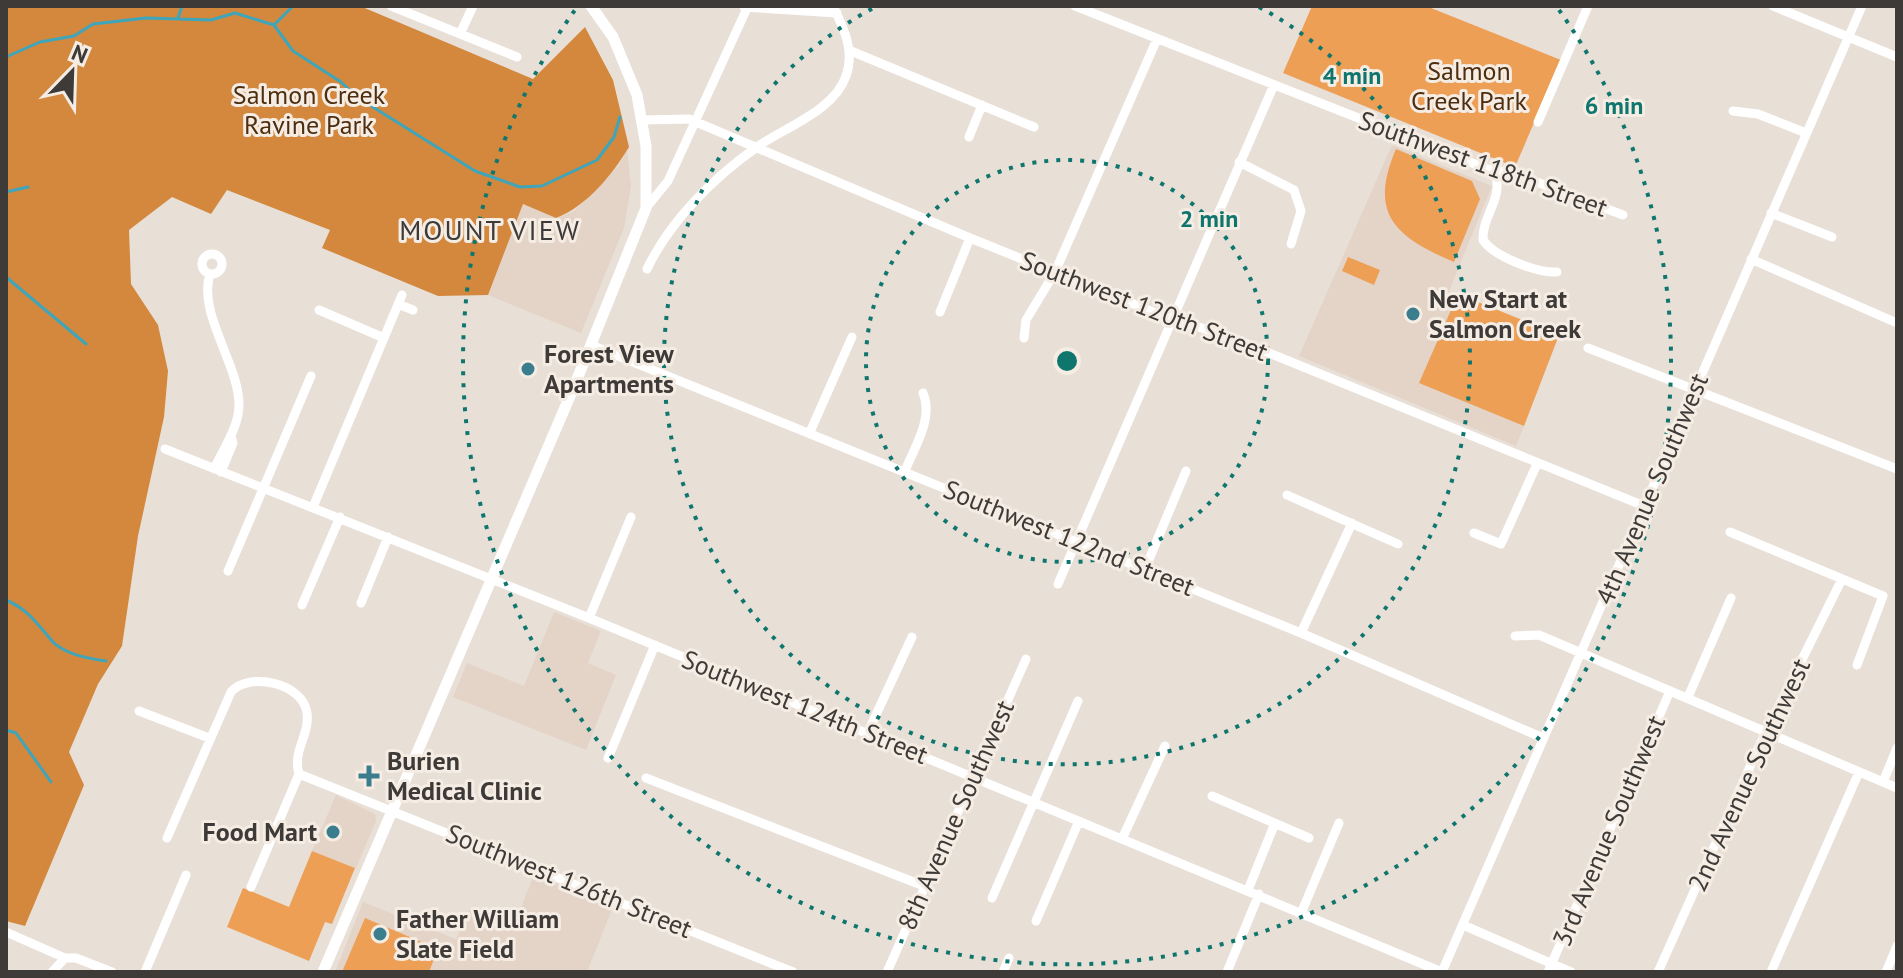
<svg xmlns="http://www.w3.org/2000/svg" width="1903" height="978" viewBox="0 0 1903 978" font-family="'PT Sans',sans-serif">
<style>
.built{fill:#e4d4c7}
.green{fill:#ed9f56}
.forest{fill:#d3883d}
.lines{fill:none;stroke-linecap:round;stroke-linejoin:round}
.stream{stroke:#3ea5bb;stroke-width:3}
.minor{stroke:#fff;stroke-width:9}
.major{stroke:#fff;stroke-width:11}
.ring{fill:none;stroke:#0f766e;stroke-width:4;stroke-dasharray:4 8}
.poi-dot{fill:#3a7d8d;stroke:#f5ece4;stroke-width:3}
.labels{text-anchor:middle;stroke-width:6;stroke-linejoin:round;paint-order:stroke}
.park-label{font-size:26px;fill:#4e2e0f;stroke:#f5ece4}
.street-label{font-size:26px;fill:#3d3a37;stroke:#f5ece4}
.poi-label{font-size:26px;font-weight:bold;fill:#3d3a37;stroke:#f5ece4;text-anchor:start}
.neighbourhood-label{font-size:28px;letter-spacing:2px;fill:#3d3a37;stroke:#f5ece4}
.centre{fill:#0f766e;stroke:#f5ece4;stroke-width:4}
.ring-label{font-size:24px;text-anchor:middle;font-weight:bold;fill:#0f766e;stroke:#f5ece4;stroke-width:6;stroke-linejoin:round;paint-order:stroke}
</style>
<rect width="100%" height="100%" fill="#e8dfd7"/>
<path class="built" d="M1392 145 1492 186 1449 291 1559 335 1516 446 1299 356Z
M627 150 631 186 624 228 581 333 488 295 523 204 556 218 574 211 618 166Z
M554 612 601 631 588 663 616 675 586 750 453 697 467 663 524 686Z
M336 795 375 814 376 821 356 868 312 851Z
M534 875 613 907 587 972H335L363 902 456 939 469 910 513 927Z"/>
<path class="green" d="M1312 6H1426L1561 60 1515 167 1283 73Z
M1396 149 1472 181 1480 199 1454 262C1395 237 1368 214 1396 149Z
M1348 257 1380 270 1374 285 1342 271Z
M1458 294 1559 335 1524 426 1419 383Z
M312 851 355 868 332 924 325 922 309 961 227 927 243 888 289 907Z
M365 918 438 949 429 972H342Z"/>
<path class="forest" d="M6 6H360L533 79 585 27 613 80 629 147C612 175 587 206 556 218L523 204 488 295 438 296 322 248 330 230 227 190 211 214 172 197 129 230 131 284 158 325 168 371 164 417 138 536 122 646 98 684 69 752 84 785 25 926 6 921Z"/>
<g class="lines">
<path class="stream" d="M178 18 182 6
M274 25 293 6
M6 57 40 42 74 36 93 24 146 18 211 20 235 13 274 25 293 51 341 82 357 97 475 171 520 187 542 186 597 160 614 137 620 117
M6 192 28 187
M6 277 86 344
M6 600C29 610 37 624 53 642 65 654 90 659 106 661
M6 730 16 733 51 782"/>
<path class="minor" d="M391 6 517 57
M1075 6 1495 172 1508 171 1623 215
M1773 6 1897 57
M744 7 837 13
M460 34 473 6
M851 51 1034 127
M1733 111 1758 114 1806 133
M642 120 689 119 970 238 1158 314 1230 337 1644 506
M1538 122 1588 6
M969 137 982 105
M1239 162 1294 190 1301 211 1291 244
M1495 172C1504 199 1482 215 1483 240 1494 257 1538 273 1557 272
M646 208 668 181 748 6
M1771 213 1832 237
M202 264a10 10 0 1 1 20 0a10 10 0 1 1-20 0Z
M1751 259 1897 323
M647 269C670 221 713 178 757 147 785 127 834 111 846 76 855 51 844 29 833 6
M210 274C197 313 240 366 239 406 238 429 223 449 214 469
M398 304 413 310
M319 310 384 338
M940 312 970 238
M1024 338 1026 320 1055 272 1157 39
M591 345 1301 633 1543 738
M1588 348 1897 469
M810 432 852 337
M165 449 589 618 1442 972
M905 471C914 448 934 418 923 393
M221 472 233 443 231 436
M1287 495 1398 544
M313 507 402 295
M1730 532 1883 596 1857 665
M1474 533 1501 544 1537 464
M1145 569 1186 471
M228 571 311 376
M1058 584 1273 87
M361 603 388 537
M302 605 340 517
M589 618 631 517
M1301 633 1352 523
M1515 636 1539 635 1897 788
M1688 697 1731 598
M139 711 209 738
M868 732 912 637
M608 758 655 645
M299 774 793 972
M646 778 924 886
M1883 782 1897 748
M1212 796 1309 838
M167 838 231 692C249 671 303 683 307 713 310 735 292 751 299 774L251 887
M1122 839 1165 746
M1248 890 1275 823
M992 898 1078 701
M1302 911 1339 823
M1036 921 1079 821
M1463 925 1571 972
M6 932 65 958H76L112 972
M52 972 65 958
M145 972 186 875
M887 972 1026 659
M1003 972 1009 958
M1227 972 1259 894
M1442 972 1862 6
M1548 972 1670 691
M1658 972 1761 742 1842 579
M1771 972 1859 772
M1886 972 1897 946"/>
<path class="major" d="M323 972 573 389 646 208V146L637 95 613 37 591 6"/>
</g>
<g class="ring">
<circle cx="1067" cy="361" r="201"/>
<path d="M1259 7A403 403 0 1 1 875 7"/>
<path d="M1559 10A604 604 0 1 1 575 10"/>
</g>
<g class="poi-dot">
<circle cx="1413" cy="314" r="8"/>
<circle cx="528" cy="369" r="8"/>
<path d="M365 764h8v8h8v8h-8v8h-8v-8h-8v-8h8z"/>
<circle cx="333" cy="832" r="8"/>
<circle cx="380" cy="934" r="8"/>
</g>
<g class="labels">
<g class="park-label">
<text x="1469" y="80">Salmon<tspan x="1469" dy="30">Creek Park</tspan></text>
<text x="309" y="104">Salmon Creek<tspan x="309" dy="30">Ravine Park</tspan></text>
</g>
<g class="street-label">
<text transform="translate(1483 164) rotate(20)" y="9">Southwest 118th Street</text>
<text transform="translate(1144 306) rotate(21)" y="9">Southwest 120th Street</text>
<text transform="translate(1652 489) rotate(-67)" y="9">4th Avenue Southwest</text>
<text transform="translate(1069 538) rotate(22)" y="9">Southwest 122nd Street</text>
<text transform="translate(805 707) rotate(22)" y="9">Southwest 124th Street</text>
<text transform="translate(1749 775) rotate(-65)" y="9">2nd Avenue Southwest</text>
<text transform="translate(956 815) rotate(-66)" y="9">8th Avenue Southwest</text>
<text transform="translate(1609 831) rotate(-67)" y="9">3rd Avenue Southwest</text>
<text transform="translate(569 881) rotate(22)" y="9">Southwest 126th Street</text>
</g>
<g class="poi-label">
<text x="1429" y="308">New Start at<tspan x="1429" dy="30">Salmon Creek</tspan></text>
<text x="544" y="363">Forest View<tspan x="544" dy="30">Apartments</tspan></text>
<text x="387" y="770">Burien<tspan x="387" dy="30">Medical Clinic</tspan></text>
<text x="317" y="841" text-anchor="end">Food Mart</text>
<text x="396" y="928">Father William<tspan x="396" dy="30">Slate Field</tspan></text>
</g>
<g class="neighbourhood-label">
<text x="490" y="240">MOUNT VIEW</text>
</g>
</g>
<circle cx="1067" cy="361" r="12" class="centre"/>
<g class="ring-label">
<text x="1352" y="84">4 min</text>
<text x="1614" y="114">6 min</text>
<text x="1209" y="227">2 min</text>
</g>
<rect width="1903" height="978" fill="none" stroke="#3d3a37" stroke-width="16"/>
<g transform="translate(72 72) rotate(23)" stroke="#f5ece4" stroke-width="6" paint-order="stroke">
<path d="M0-6L14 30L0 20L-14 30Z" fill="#3d3a37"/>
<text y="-12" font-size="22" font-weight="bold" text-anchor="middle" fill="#3d3a37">N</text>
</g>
</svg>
